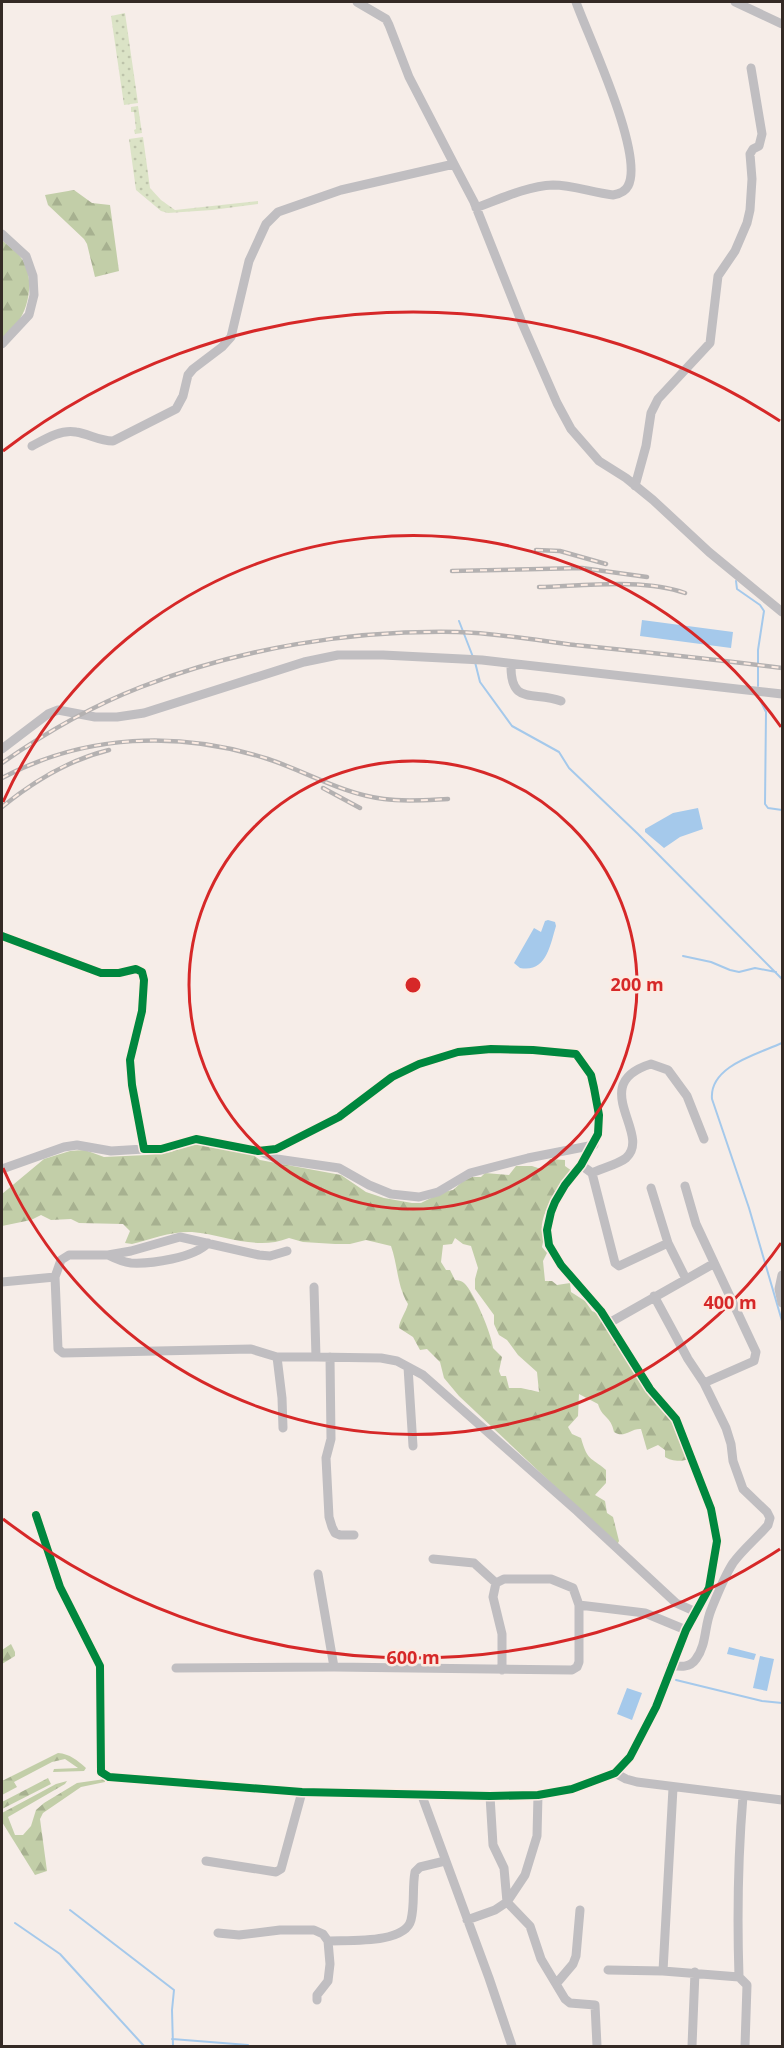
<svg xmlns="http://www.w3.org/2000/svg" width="784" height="2048" viewBox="0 0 784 2048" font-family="'Open Sans',sans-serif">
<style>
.grass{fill:url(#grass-dots)}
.forest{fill:url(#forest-firs);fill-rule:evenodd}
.water{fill:#a5c9eb}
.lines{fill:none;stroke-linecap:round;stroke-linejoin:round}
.stream{stroke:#a5c9eb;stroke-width:2}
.minor{stroke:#c0bec1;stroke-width:9}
.rail-casing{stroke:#b4b1b1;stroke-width:4.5}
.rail{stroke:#fcebe2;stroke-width:2;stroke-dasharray:7;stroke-linecap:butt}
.cycleway-casing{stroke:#fcebe2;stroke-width:11}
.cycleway{stroke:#00873e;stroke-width:8}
.ring{fill:none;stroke:#d62828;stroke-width:3}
.centre{fill:#d62828;stroke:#fcebe2;stroke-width:3}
.ring-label{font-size:18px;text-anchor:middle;font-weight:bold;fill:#d62828;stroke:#fcebe2;stroke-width:5;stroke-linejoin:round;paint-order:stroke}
</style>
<defs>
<pattern id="grass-dots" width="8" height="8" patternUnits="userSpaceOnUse" patternTransform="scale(1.5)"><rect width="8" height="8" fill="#dbe3c6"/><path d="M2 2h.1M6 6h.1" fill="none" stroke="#bdc3aa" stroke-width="1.8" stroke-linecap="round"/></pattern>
<pattern id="forest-firs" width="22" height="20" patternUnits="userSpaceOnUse" patternTransform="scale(1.5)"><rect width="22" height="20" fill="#c2cea8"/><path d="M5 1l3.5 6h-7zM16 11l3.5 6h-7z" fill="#a7b190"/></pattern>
</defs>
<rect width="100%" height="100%" fill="#f6ede8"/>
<path class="grass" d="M125 13 138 103 124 105 111 16Z
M138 106 142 133 135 134 134 130 136 129 134 112H131V107Z
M143 137 150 188 161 200 175 210 258 201V204L212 210 168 213 161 211 136 190 129 139Z"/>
<path class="forest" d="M74 190 92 203 110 205 119 271 95 277 87 244 84 239 48 205 45 195Z
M2 240C8 246 17 251 22 259 34 275 30 306 18 322 14 328 7 333 2 338Z
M202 1144 252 1154 260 1160 341 1175 366 1192 384 1198 412 1203H421L443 1192 453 1190 463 1181 472 1177H481L485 1173 509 1175 516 1166H532L541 1169 550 1159 565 1160V1166L572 1171C560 1183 534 1222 544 1237L542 1247 547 1253 543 1261 545 1281H552L557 1285 570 1283 571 1292 585 1301 592 1311 599 1314 649 1396C656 1400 657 1406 665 1409L667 1416 678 1429 688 1459C683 1462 670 1461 665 1457V1450L658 1445 647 1450 641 1429C631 1428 624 1439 614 1432 611 1416 602 1418 598 1404L579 1394 578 1416 568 1427 572 1434 581 1438C588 1462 590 1456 606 1470V1483L595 1495 605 1501 607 1513 613 1517 619 1541 617 1545 459 1396 444 1378 440 1362 427 1349 420 1350 413 1337 399 1328C399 1321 406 1312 408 1304 397 1286 398 1266 391 1246L366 1240 350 1244H335L303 1242 289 1238C256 1251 226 1235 192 1232 172 1231 151 1239 132 1244L125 1243 130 1231 123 1224 79 1223 71 1219 51 1220 41 1215 31 1220 2 1226V1194L44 1159 70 1151 85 1150 104 1157 147 1155 171 1152 183 1146ZM455 1238 463 1244 471 1246 478 1268 475 1279V1289L494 1315V1324L499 1335 507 1340 518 1355 537 1372 539 1392 521 1388H509L506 1376H501L499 1371 502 1357 493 1348C492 1335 474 1292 464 1283 462 1281 458 1280 455 1280L450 1270H446L441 1262 443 1245 452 1244Z
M11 1644 15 1652V1656L2 1664V1650Z
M58 1753C70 1754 77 1760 86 1768L84 1771 53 1772 54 1769 78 1768 65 1759 52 1762 14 1782 17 1787 2 1795V1781Z
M48 1778 51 1784 2 1809V1802Z
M105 1779V1782L81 1787 43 1813 40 1819 47 1871 35 1875 2 1822V1813L56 1784 67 1781 65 1784 8 1817 15 1835H23L31 1826 36 1810 44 1803 77 1783Z"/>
<path class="water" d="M642 620 733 632 731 648 640 636Z
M698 808 703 829 680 837 664 848 645 832V829L673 813Z
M548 920 555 922 556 926C550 946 546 973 520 968L514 963 534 928 541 932 545 921Z
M729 1647 756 1654 754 1660 727 1654Z
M760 1656 774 1659 767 1691 753 1688Z
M627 1688 642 1693 632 1720 617 1714Z"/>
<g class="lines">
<path class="stream" d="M736 581 737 589 760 605 764 611 758 650V686
M459 621 473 657
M475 662 480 682 512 726 559 752 569 768 638 834 782 979
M759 698 766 712 765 804 768 808 782 810
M683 956 711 962 730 970 739 972 755 968 776 972
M782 1043C758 1054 709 1066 712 1099L749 1208 782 1321
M676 1680 762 1701 782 1703
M782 1728V1733
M70 1910 174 1990 172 2010 173 2046
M15 1923 60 1954 144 2046
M172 2039 248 2045"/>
<path class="minor" d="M357 2 386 19 389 25 409 77 454 164
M735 2 782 24
M476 208C500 199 527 186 553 185 573 185 593 193 613 195 619 194 625 192 628 186 645 155 588 36 576 2
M2 234 26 256 33 276 34 295 29 315 2 344
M32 446C45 439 61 429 76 432 89 434 99 441 113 441L176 409 183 396 188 375 193 369 222 347 231 337 249 261 266 224 278 212 341 190 454 164 474 202 522 323 557 403 571 429 599 461 626 478 653 500 709 552 782 612
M635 486 646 446 651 413 658 399 710 343 718 276 735 251 747 223 750 210 752 179 750 154 753 149 759 146 762 134 751 68
M511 664C510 706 533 691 561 701
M2 749 48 714 58 710 95 717H117L144 713 304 662 338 655H383L482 660 782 694
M2 936 101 973H119L136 969 142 972 144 980 142 1011 130 1060 132 1085 144 1149H161L196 1139 258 1151 276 1149 339 1117 392 1077 419 1064 458 1052 491 1049 533 1050 576 1054 591 1075 594 1088 599 1115 598 1134 581 1165 565 1185 555 1202 551 1212 547 1230 549 1245 561 1265 601 1311 650 1389 676 1419 711 1509 717 1541 709 1588 686 1630 656 1707 630 1757 615 1773 572 1789 538 1795 490 1796 302 1792 109 1777 101 1772 100 1666 60 1587 36 1515
M259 1151 277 1159 339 1168 369 1185 391 1194 419 1197 438 1192 470 1173 528 1158 594 1145
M581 1165 592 1173C600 1169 619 1164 626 1158 653 1134 586 1084 651 1064L668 1070 687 1096 704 1139
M2 1169 64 1147 77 1145 111 1151 144 1149
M592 1173 615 1263 619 1266 668 1243
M685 1186 696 1224 756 1352 754 1361 704 1383
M651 1188 668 1243 686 1279
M287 1251 270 1256 259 1255 180 1237 131 1251 108 1255H69L61 1260 55 1277 58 1349 63 1353 251 1349 277 1357H316
M108 1255C116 1259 122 1262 131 1263 151 1264 194 1258 208 1243
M782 1275 779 1289 782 1303
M2 1282 55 1277
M314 1287 316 1357 381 1358 397 1361 423 1375 577 1511 676 1603 696 1612
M654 1296 688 1359 704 1383 726 1428 731 1444 733 1461 743 1489 767 1512 770 1518 768 1525C757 1538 743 1549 733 1563 724 1577 717 1595 711 1610 704 1627 707 1644 696 1659 690 1668 680 1667 671 1665
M609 1323 713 1264
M277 1357 282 1398 283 1428
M330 1357 331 1439 326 1458 329 1517 332 1527 335 1533 340 1535H354
M408 1367 413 1446
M433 1559 474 1563 496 1583
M318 1574 334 1667
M496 1583 504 1579H551L573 1588 579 1605 645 1613 686 1630
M496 1583 493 1597 502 1634V1670
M176 1668 334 1667 572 1670 577 1667 579 1662V1605
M615 1773 626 1779 637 1782 782 1800
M673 1788 663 1971 739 1977 747 1985 745 2046
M422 1796 489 1978 512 2046
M490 1796 493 1845 504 1868 507 1902 530 1926 541 1959 565 1999 570 2003 595 2005 597 2046
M206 1861 276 1872 281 1869 302 1792
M467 1920 495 1910 507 1902 525 1875 537 1836 538 1795
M218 1933 239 1935 280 1930H314L323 1934 328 1941 330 1964 328 1981 317 1995V2000
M328 1941C349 1940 405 1944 411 1920 415 1904 412 1888 415 1872L420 1867 445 1861
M608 1970 663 1971
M739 1977C737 1916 738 1856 743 1796
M556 1984 573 1964 576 1956 580 1910
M692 2046 695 1972"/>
<defs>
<path id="rail" d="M536 550 560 551 606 564
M452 571 582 568 647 577
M539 587C582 586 644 578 685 593
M2 763C45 733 92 706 141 687 241 648 351 630 457 632 496 633 536 640 575 645 644 652 713 659 782 668
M2 778C85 734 179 730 268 759 307 772 343 794 384 799 405 802 427 800 448 799
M323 788 360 808
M2 807C34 781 68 760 109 750"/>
</defs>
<use href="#rail" class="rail-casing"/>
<use href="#rail" class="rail"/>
<defs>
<path id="cycleway" d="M2 936 101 973H119L136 969 142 972 144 980 142 1011 130 1060 132 1085 144 1149H161L196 1139 258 1151 276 1149 339 1117 392 1077 419 1064 458 1052 491 1049 533 1050 576 1054 591 1075 594 1088 599 1115 598 1134 581 1165 565 1185 555 1202 551 1212 547 1230 549 1245 561 1265 601 1311 650 1389 676 1419 711 1509 717 1541 709 1588 686 1630 656 1707 630 1757 615 1773 572 1789 538 1795 490 1796 302 1792 109 1777 101 1772 100 1666 60 1587 36 1515"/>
</defs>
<use href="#cycleway" class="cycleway-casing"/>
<use href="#cycleway" class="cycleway"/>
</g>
<g class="ring">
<circle cx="413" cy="985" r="224"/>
<path d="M781 1243A449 449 0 0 1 3 1168M3 802A449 449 0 0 1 781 727"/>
<path d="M780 1549A673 673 0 0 1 3 1519M3 451A673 673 0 0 1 780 421"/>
</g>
<circle cx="413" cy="985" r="9" class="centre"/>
<g class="ring-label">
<text x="637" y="991">200 m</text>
<text x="730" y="1309">400 m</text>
<text x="413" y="1664">600 m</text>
</g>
<rect width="784" height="2048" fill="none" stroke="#342a25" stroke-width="6"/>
</svg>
